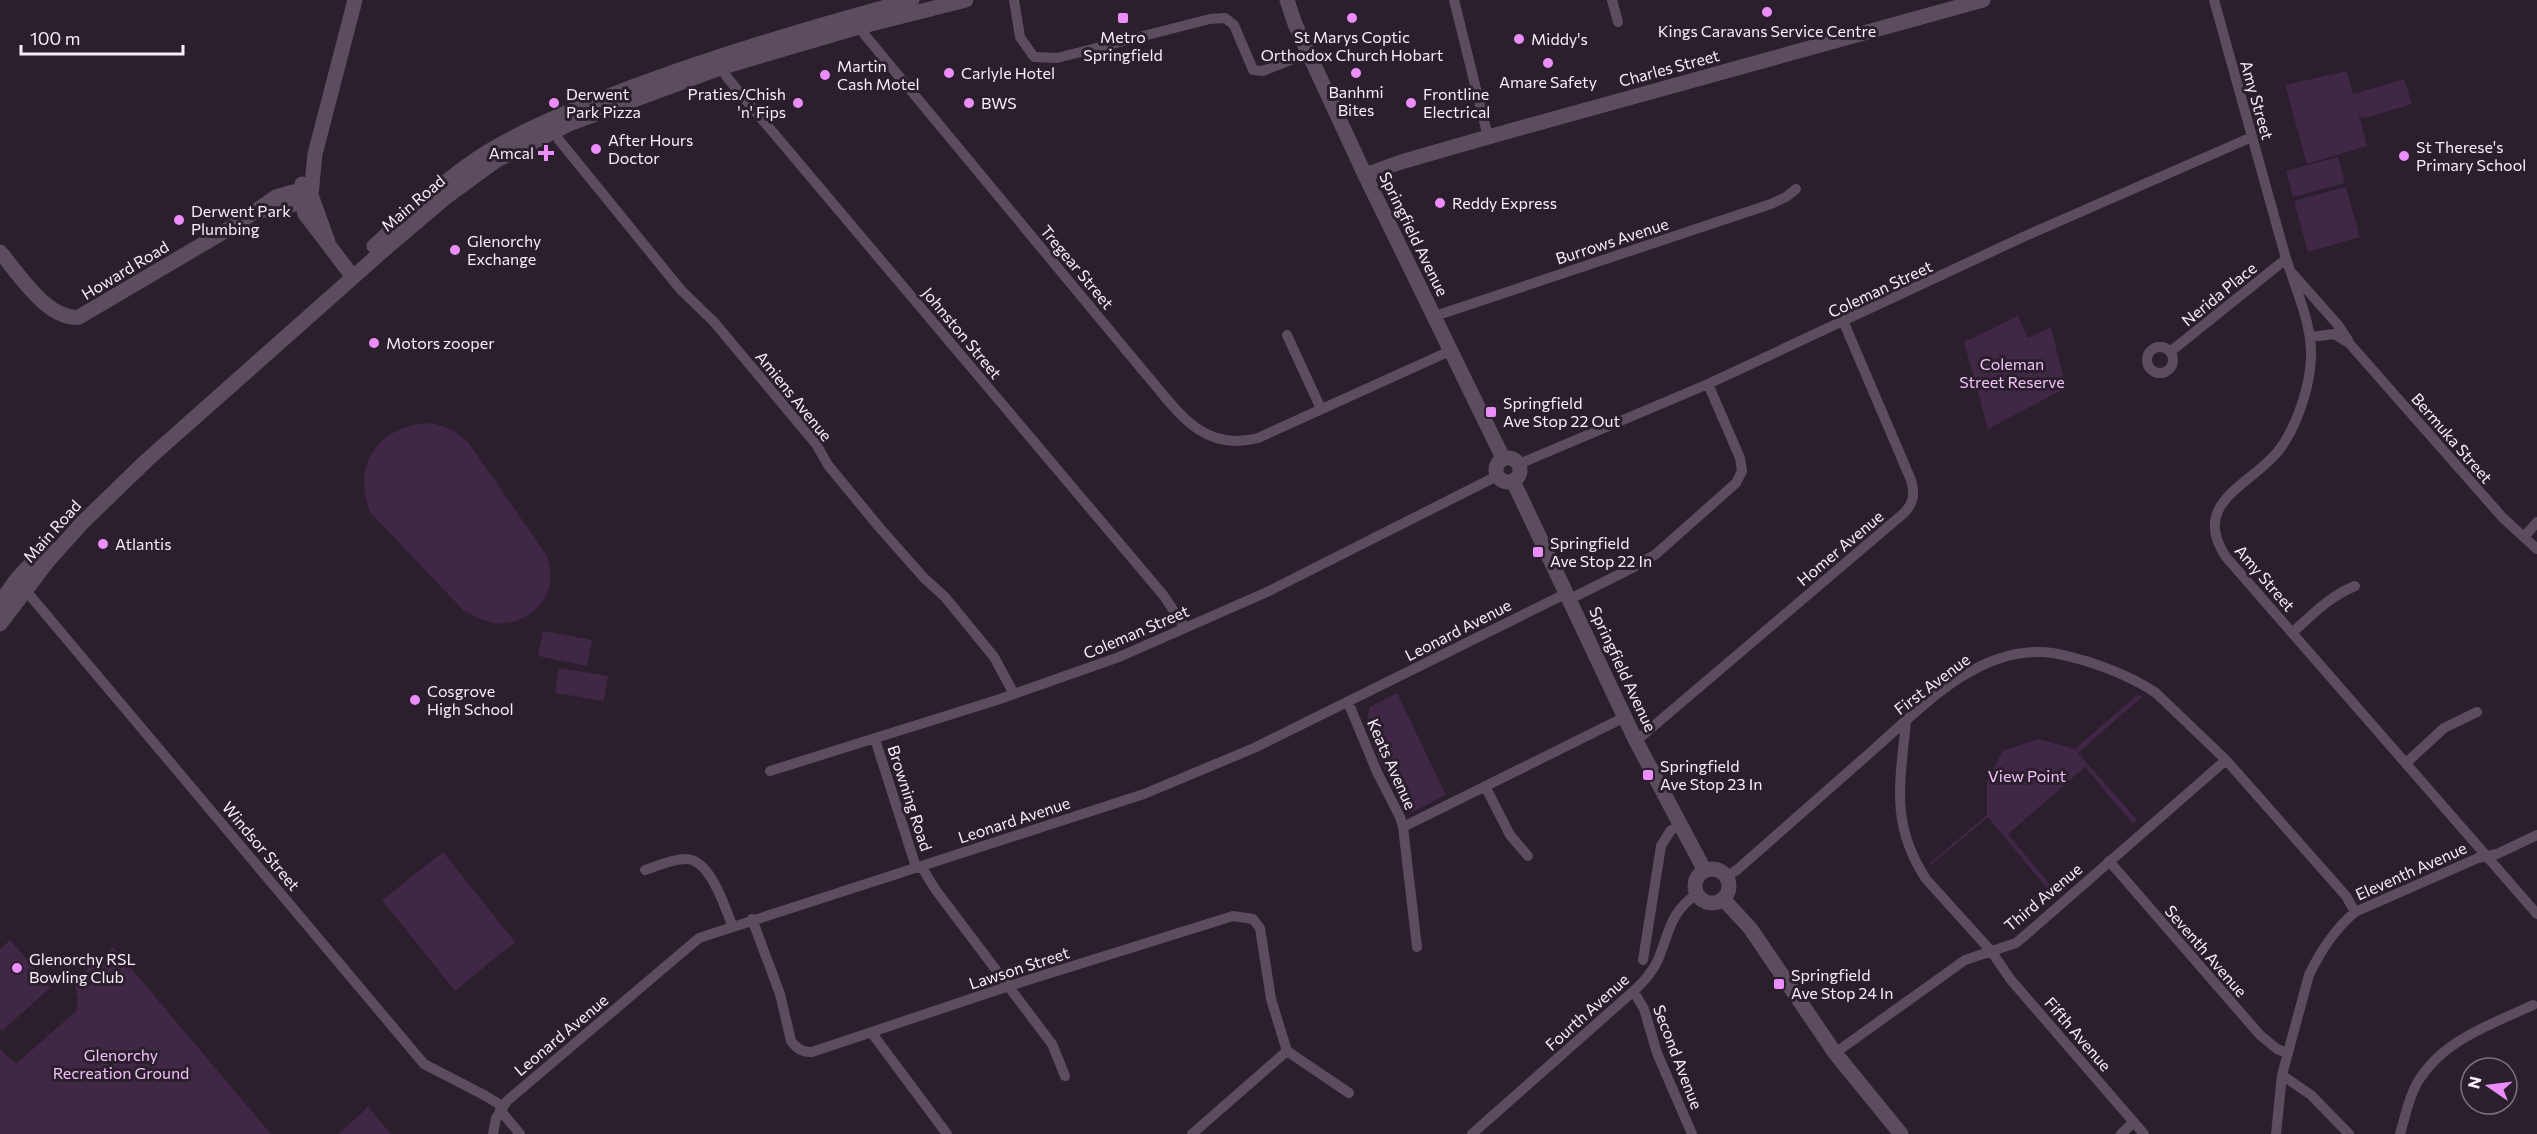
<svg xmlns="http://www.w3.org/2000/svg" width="2537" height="1134" viewBox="0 0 2537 1134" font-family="Commissioner,sans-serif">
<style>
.green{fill:#402745}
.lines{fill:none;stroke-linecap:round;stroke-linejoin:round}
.street{stroke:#5b4d5e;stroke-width:10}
.secondary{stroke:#5b4d5e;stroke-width:15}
.poi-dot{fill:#eb8dfb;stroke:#2b1e2d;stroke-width:2}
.labels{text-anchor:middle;stroke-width:6;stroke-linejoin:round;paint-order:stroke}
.poi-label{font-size:16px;fill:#f7eef8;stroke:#2b1e2d;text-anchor:start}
.street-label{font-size:16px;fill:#f7eef8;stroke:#2b1e2d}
.park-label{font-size:16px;fill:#f2c1fa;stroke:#2b1e2d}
</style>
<rect width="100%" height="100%" fill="#2b1e2d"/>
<path class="green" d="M2347 71 2353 94 2404 79 2412 104 2361 119 2357 108 2367 146 2307 164 2285 85Z
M2338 157 2345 183 2293 197 2286 171Z
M2346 187 2360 237 2308 252 2294 201Z
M2018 316 2028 338 2051 327 2066 388 1988 429 1964 342Z
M433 423 454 431 468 442 547 556C550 567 552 577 549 588 543 611 516 627 493 623 482 621 472 615 463 610L370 512C351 462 380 424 433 423Z
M543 631 592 640 587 666 538 656Z
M559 668 608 676 604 701 555 693Z
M1397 693 1446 795 1413 812 1408 811C1394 786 1359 734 1370 707Z
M2138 694 2142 697 2078 753 2137 820 2133 824 2085 767 2008 834 2055 891 2050 892 1988 817 1931 865 1930 863 1987 815V780L2003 751 2038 739 2075 749Z
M443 852 515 942 455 991 382 900Z
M10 940 51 987 2 1031 0 1029V949Z
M113 947 271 1134H0V1049L16 1064 76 1011 78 999 74 981Z
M368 1107 391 1134H339Z"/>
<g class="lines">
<path class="street" d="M1014 0 1020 37 1034 57 1057 58 1210 19 1225 18 1234 25 1253 70 1263 71 1308 53
M1454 0 1488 137
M1612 0 1618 22
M2214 0C2237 85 2261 170 2285 255 2296 292 2316 330 2310 369 2307 395 2295 429 2279 450 2252 485 2189 502 2226 557L2537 914
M858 21 864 34 1145 373C1177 410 1202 453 1258 438L1450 351
M721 61 726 76 739 92 1164 596 1185 628
M553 127 559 140 681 290 714 322 816 444 828 465 879 527 925 579 945 597 994 657 1013 692
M2293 274 2338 325 2348 340
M1435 316 1771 204 1786 197 1796 189
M1287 335 1321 409
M2311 337 2334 334 2349 343 2503 518 2537 549
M2147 360a13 13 0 1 1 26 0a13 13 0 1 1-26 0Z
M2170 352 2286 259
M1519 464 1708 384 2023 237 2252 137
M2524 537 2537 522
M22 586 424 1064 484 1095 502 1106
M1570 599 1634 567 1656 554 1736 483 1742 471 1740 458 1708 384
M2293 632C2312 615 2330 596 2355 586
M1348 702 1377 772 1400 817 1403 827 1417 947
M1906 722C1900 783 1890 824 1926 879L1991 951 2011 980 2144 1134
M875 739 916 867
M1636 741 1904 513C1914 503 1915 493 1911 480L1844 323
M2406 763 2444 728 2477 712
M770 771 997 700 1119 657 1267 592 1497 476
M1485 786 1510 835 1528 856
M1403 827 1625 717
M2109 861 2260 1035 2277 1049 2287 1053
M921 866 935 889 1052 1044 1065 1076
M645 870C657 866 673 859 686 859 710 859 725 907 732 925
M1726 877 1738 869C1783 829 1828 790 1872 751 1919 710 1973 650 2041 652 2056 652 2071 657 2086 661 2111 669 2134 678 2156 693L2226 760 2346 896 2355 912
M752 919 780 994 791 1041C797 1049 802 1052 812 1052L1009 986 1233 916 1253 919 1260 928 1271 999 1287 1051 1192 1134
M1643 960 1661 846 1671 830 1680 826
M1634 992 1644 1009 1657 1053 1692 1134
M871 1032 947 1134
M1287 1051 1349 1093
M1835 1053 1965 960 2016 943 2022 938 2226 760
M2282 1075 2311 1095 2349 1134
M500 1110 520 1134
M493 1134 496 1118 507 1101 699 938 1144 794 1254 748 1567 593
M1472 1134 1637 988C1645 980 1652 972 1657 962 1669 935 1669 912 1697 894
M2121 1134 2134 1122
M2276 1134 2282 1075 2309 975C2320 952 2336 928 2355 912L2478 858 2497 854 2537 835
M2400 1134C2405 1118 2408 1100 2416 1085 2440 1041 2490 1025 2533 1005"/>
<path class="secondary" d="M1287 0 1295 24 1365 175 1503 458
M1365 175 1401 162 1488 137 1983 0
M302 184 301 196 305 214 353 277
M261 211 296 204 309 197
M328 242 311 195 315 154 355 0
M374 246C414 210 453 170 501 144 546 119 595 101 643 83 731 51 822 24 912 0
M0 252C19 274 47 320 79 317L237 224 276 197 293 192 311 195
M1496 470a12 12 0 1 1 24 0a12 12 0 1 1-24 0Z
M1513 481 1636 741 1705 871
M0 603 16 580 47 546
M0 624 48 561 82 523 147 460 385 249 445 198 497 160 569 124 723 67 859 27 966 0
M1695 886a17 17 0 1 1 34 0a17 17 0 1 1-34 0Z
M1723 899 1750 928 1835 1053 1901 1134"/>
</g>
<g class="poi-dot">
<circle cx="1767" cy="12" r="6"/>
<rect x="1117" y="12" width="12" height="12" rx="3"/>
<circle cx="1352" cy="18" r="6"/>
<circle cx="1519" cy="39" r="6"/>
<circle cx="1548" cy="63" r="6"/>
<circle cx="949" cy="73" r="6"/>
<circle cx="1356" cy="73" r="6"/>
<circle cx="825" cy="75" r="6"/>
<circle cx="554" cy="103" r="6"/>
<circle cx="798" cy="103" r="6"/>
<circle cx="969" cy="103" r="6"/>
<circle cx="1411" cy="103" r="6"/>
<circle cx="596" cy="149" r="6"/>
<path d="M543 144h6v6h6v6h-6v6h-6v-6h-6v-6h6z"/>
<circle cx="2404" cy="156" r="6"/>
<circle cx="1440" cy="203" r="6"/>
<circle cx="179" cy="220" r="6"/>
<circle cx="455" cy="250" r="6"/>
<circle cx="374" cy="343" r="6"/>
<rect x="1485" y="406" width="12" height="12" rx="3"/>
<circle cx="103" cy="544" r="6"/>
<rect x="1532" y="546" width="12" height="12" rx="3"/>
<circle cx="415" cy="700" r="6"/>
<rect x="1642" y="769" width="12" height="12" rx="3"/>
<circle cx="17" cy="968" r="6"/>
<rect x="1773" y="978" width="12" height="12" rx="3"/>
</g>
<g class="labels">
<g class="poi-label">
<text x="1767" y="37" text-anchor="middle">Kings Caravans Service Centre</text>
<text x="1123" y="43" text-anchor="middle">Metro<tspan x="1123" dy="18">Springfield</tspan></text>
<text x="1352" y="43" text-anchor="middle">St Marys Coptic<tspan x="1352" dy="18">Orthodox Church Hobart</tspan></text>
<text x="1531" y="45">Middy's</text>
<text x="837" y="72">Martin<tspan x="837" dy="18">Cash Motel</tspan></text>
<text x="961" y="79">Carlyle Hotel</text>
<text x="1548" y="88" text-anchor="middle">Amare Safety</text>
<text x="1356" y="98" text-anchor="middle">Banhmi<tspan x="1356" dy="18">Bites</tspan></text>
<text x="566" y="100">Derwent<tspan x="566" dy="18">Park Pizza</tspan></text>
<text x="786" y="100" text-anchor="end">Praties/Chish<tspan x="786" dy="18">'n' Fips</tspan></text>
<text x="1423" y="100">Frontline<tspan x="1423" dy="18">Electrical</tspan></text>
<text x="981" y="109">BWS</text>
<text x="608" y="146">After Hours<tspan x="608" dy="18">Doctor</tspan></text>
<text x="2416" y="153">St Therese's<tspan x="2416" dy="18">Primary School</tspan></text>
<text x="534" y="159" text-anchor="end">Amcal</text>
<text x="1452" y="209">Reddy Express</text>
<text x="191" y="217">Derwent Park<tspan x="191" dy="18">Plumbing</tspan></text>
<text x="467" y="247">Glenorchy<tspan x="467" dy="18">Exchange</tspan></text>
<text x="386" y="349">Motors zooper</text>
<text x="1503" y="409">Springfield<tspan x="1503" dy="18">Ave Stop 22 Out</tspan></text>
<text x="1550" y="549">Springfield<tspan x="1550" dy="18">Ave Stop 22 In</tspan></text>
<text x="115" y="550">Atlantis</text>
<text x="427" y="697">Cosgrove<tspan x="427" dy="18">High School</tspan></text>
<text x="1660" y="772">Springfield<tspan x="1660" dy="18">Ave Stop 23 In</tspan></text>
<text x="29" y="965">Glenorchy RSL<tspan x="29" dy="18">Bowling Club</tspan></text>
<text x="1791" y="981">Springfield<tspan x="1791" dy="18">Ave Stop 24 In</tspan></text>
</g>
<g class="street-label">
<text transform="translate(1669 68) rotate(-15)" y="6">Charles Street</text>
<text transform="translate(2257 100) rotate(74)" y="6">Amy Street</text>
<text transform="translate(413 203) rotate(-40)" y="6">Main Road</text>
<text transform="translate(1414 234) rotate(64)" y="6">Springfield Avenue</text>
<text transform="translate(1612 241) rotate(-18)" y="6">Burrows Avenue</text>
<text transform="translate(1077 267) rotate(50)" y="6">Tregear Street</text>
<text transform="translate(125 270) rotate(-31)" y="6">Howard Road</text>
<text transform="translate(1880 289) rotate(-25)" y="6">Coleman Street</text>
<text transform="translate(2219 294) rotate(-39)" y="6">Nerida Place</text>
<text transform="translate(962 333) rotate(50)" y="6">Johnston Street</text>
<text transform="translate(794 396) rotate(51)" y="6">Amiens Avenue</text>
<text transform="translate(2452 438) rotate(49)" y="6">Bermuka Street</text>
<text transform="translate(52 531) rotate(-48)" y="6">Main Road</text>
<text transform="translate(1840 548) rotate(-40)" y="6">Homer Avenue</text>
<text transform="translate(2265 578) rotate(49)" y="6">Amy Street</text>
<text transform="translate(1458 630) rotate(-27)" y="6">Leonard Avenue</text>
<text transform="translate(1136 632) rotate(-23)" y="6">Coleman Street</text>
<text transform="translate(1623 669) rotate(65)" y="6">Springfield Avenue</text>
<text transform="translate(1932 684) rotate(-37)" y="6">First Avenue</text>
<text transform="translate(1392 764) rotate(66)" y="6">Keats Avenue</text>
<text transform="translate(910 798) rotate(72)" y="6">Browning Road</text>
<text transform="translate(1014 820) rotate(-18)" y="6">Leonard Avenue</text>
<text transform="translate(261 846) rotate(50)" y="6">Windsor Street</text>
<text transform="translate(2411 871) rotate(-24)" y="6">Eleventh Avenue</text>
<text transform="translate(2043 897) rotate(-40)" y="6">Third Avenue</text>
<text transform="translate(2206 951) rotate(49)" y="6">Seventh Avenue</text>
<text transform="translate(1019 968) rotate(-18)" y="6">Lawson Street</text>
<text transform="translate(1587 1012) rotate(-42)" y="6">Fourth Avenue</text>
<text transform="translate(2078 1034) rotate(49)" y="6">Fifth Avenue</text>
<text transform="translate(561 1035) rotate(-40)" y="6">Leonard Avenue</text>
<text transform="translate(1678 1057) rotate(69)" y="6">Second Avenue</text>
</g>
<g class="park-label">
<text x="2012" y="370">Coleman<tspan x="2012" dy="18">Street Reserve</tspan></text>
<text x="2027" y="782">View Point</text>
<text x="121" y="1061">Glenorchy<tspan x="121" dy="18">Recreation Ground</tspan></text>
</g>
</g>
<g transform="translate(2489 1086) rotate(284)"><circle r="28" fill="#2b1e2d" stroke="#7d717e" stroke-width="1.5"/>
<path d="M0-4.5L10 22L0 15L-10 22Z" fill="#eb8dfb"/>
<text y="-9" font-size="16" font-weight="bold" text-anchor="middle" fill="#f7eef8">N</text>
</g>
<path d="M21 45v9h162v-9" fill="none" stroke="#f7eef8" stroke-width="3"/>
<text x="30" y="45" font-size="18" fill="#f7eef8" stroke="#2b1e2d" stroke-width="4.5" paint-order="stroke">100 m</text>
</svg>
